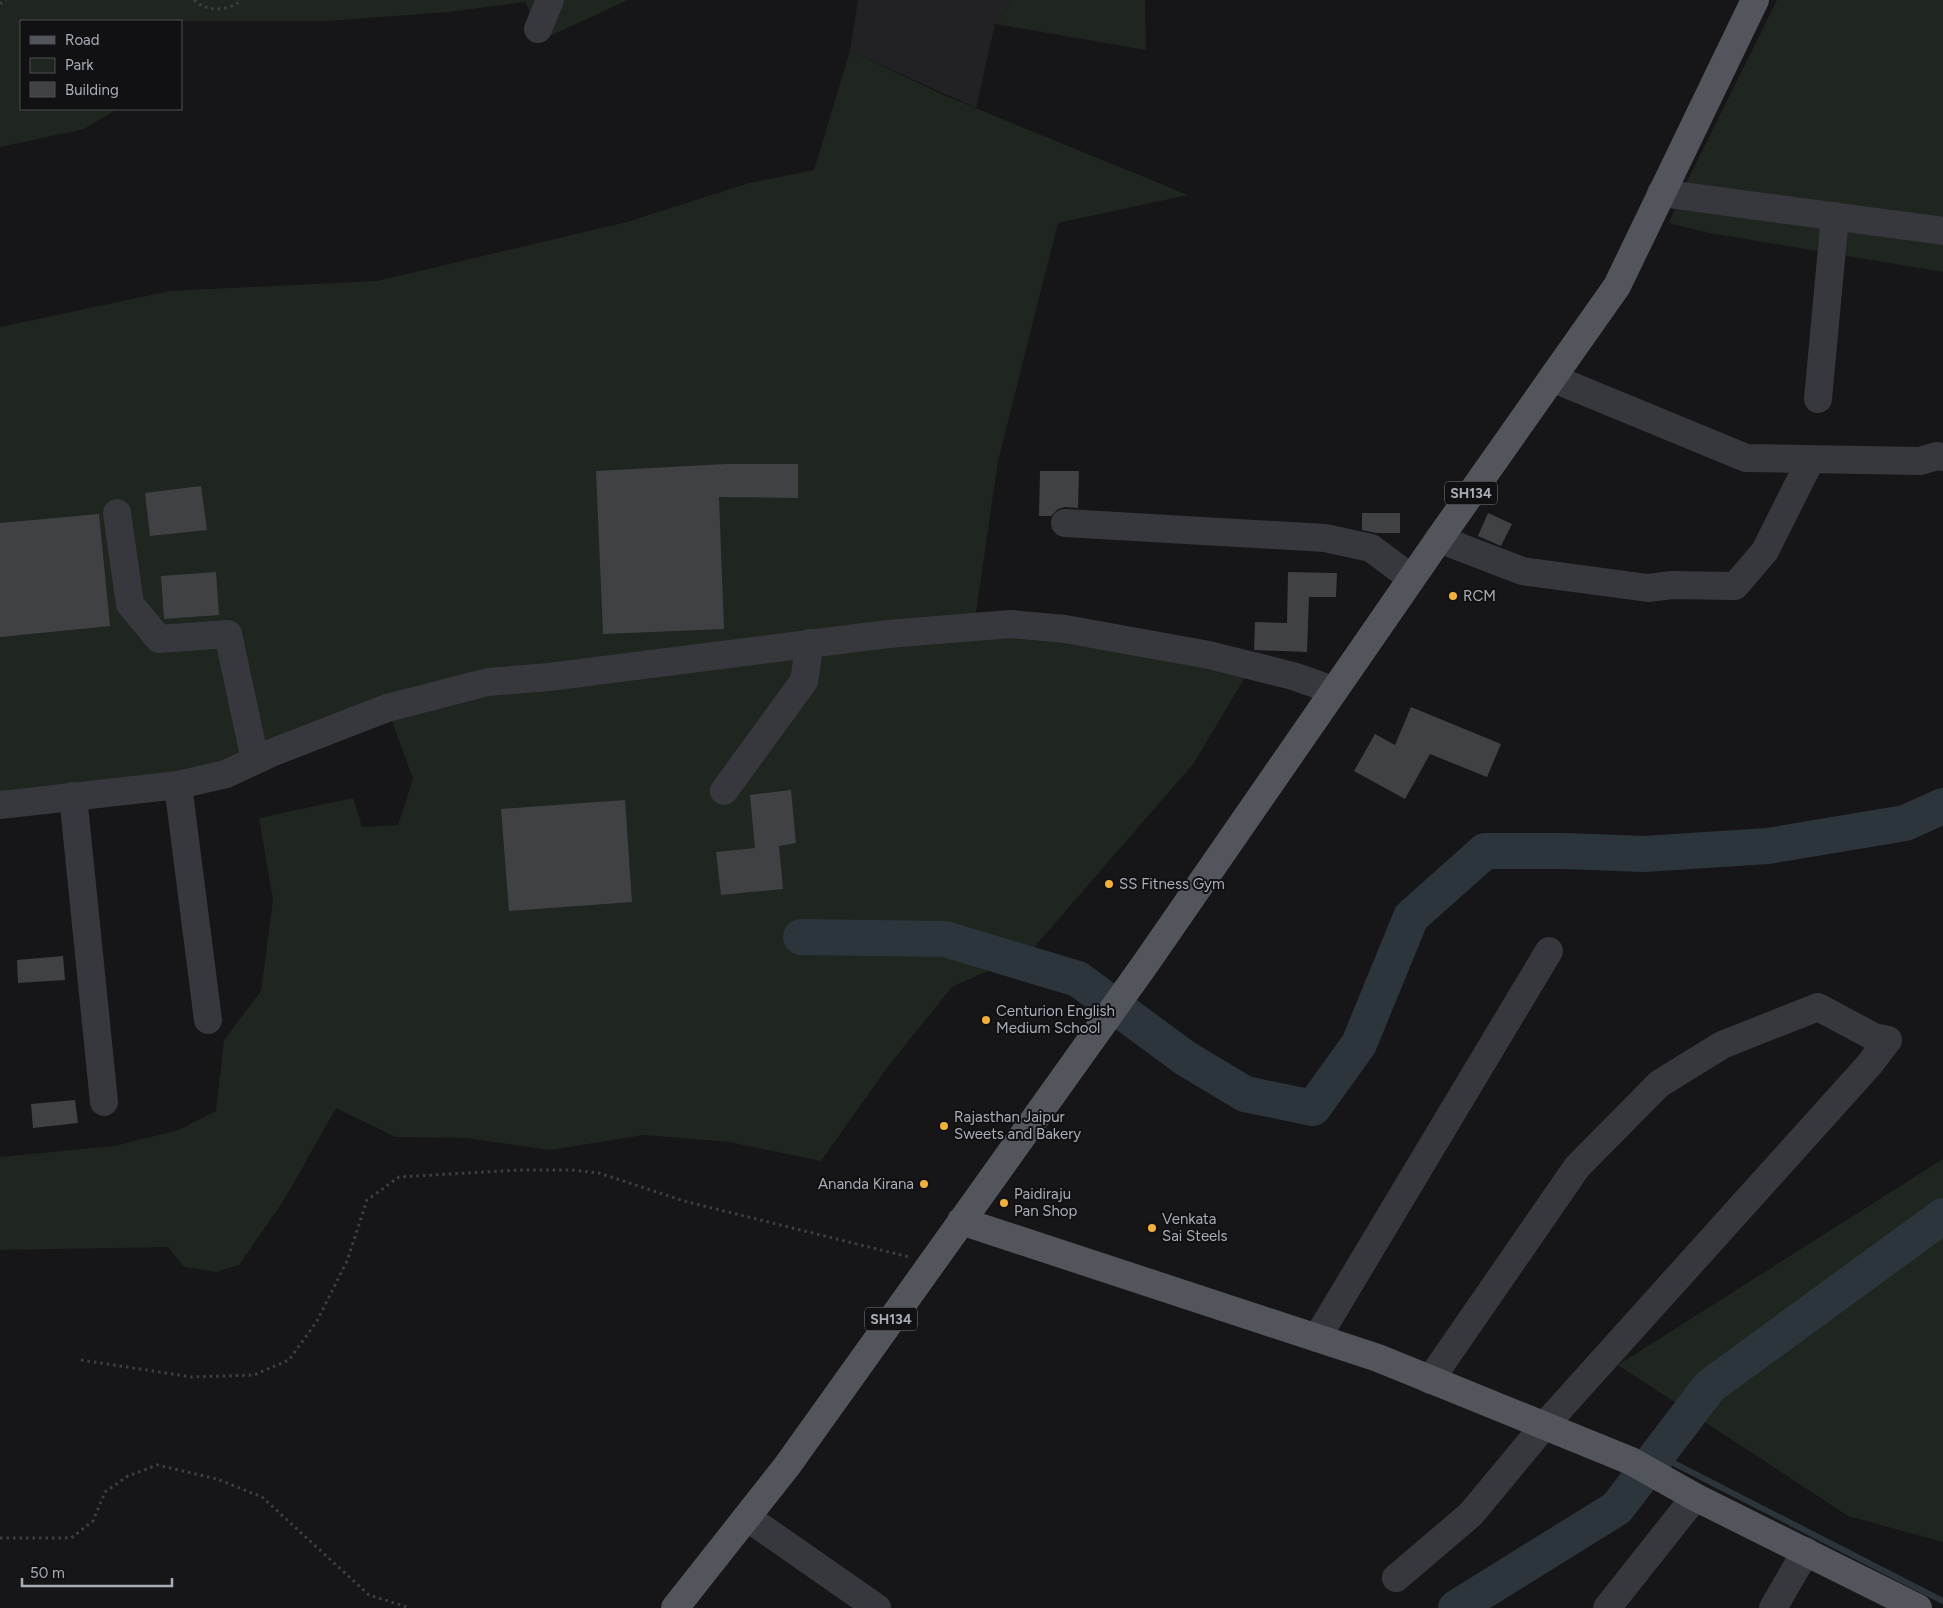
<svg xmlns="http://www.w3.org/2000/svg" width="1943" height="1608" viewBox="0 0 1943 1608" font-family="Figtree,sans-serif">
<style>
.built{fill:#222225}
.green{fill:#1e261f}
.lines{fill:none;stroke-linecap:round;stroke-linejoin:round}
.stream{stroke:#2c353c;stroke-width:6}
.river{stroke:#2c353c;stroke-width:36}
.building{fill:#404145}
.path{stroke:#3d3f44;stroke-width:3;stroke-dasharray:2.5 4;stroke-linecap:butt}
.minor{stroke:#37383d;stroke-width:28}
.major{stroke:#53555c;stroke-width:28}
.poi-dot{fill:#f2b134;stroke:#111113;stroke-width:2}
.labels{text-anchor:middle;stroke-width:4;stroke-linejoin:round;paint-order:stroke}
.shield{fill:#111113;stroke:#7b7e86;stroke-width:1}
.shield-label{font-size:14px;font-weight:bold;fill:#a8adb8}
.poi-label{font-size:15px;fill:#a8adb8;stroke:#111113;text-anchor:start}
</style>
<rect width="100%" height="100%" fill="#161618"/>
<path class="built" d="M858 0H1013L995 24 976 108 850 51Z"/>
<path class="green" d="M0 0H628L550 36 538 29 525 2 449 12 326 21H21V109H117L84 129 0 147Z
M1013 0H1145L1146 50 995 24Z
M1777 0H1943V272L1709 233 1669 223 1681 194Z
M850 51 946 96 1188 195 1058 223 998 461 975 619 1011 624 1247 674 1194 763 1030 952 952 987 889 1065 821 1161 729 1142 644 1135 550 1150 466 1138 395 1137 336 1108 284 1200 239 1265 216 1272 184 1267 168 1247 0 1250V1157L114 1146 179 1130 216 1111 224 1040 261 991 273 900 259 818 353 798 362 827 398 825 413 779 387 708 255 760 0 804V327L170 291 377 281 627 222 749 183 814 170Z
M1943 1159V1542L1848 1516 1618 1365Z"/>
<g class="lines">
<path class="stream" d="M1658 1455 1943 1601"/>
<path class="river" d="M801 937 945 939 1078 979 1185 1058 1245 1094 1313 1108 1359 1044 1411 917 1485 851H1565L1644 854 1768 846 1905 823 1943 806
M1456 1608 1617 1508 1710 1386 1943 1216"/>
</g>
<path class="building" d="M726 464H798V498L719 497 724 629 603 634 596 471Z
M1040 471H1079L1078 508 1065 507 1058 509 1051 516H1039Z
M201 486 207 530 150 536 145 493Z
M1362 513H1400V533H1376L1362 530Z
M1488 513 1512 524 1501 546 1478 536Z
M99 514 110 626 0 637V523Z
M216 572 219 615 164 619 161 576Z
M1288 572 1337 573 1336 597H1309L1307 652 1254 650 1255 622 1287 623Z
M1411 707 1501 744 1487 777 1430 754 1405 799 1354 771 1375 734 1395 745Z
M791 790 796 843 779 846 783 889 721 895 716 852 755 848 750 795Z
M625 800 632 902 509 911 501 809Z
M63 956 65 980 18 983 17 960Z
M75 1100 78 1123 33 1128 31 1104Z"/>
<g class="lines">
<path class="path" d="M194 0C208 13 228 11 242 0
M0 4 6 0
M81 1360 192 1377 254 1375 289 1360 317 1321 347 1261 367 1200 399 1177 520 1170H572L599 1173 684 1201 909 1257
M0 1538H71L93 1521 105 1492 128 1476 157 1465 217 1479 262 1497 369 1595 410 1608"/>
<path class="minor" d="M538 29 550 0
M1661 193 1943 231
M1552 378 1746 458 1920 461 1937 456 1943 457
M1818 399 1835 216
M117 513 130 604 159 639 228 634 255 760
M1065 523 1325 538 1371 548 1411 578
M1439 539 1522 571 1648 588 1672 585 1735 586 1765 551 1811 459
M178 785 208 1020
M724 791 804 681 810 643
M73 796 104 1102
M0 805 178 785 226 774 271 753 387 708 488 682 549 677 888 634 1011 624 1065 629 1209 655 1293 676 1333 690
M1317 1338 1549 951
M748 1518 877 1608
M1396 1578 1471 1514 1544 1426 1869 1065 1888 1040 1874 1037 1818 1007 1722 1045 1659 1084 1577 1167 1430 1380
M1607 1608 1695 1497
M1773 1608 1806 1551"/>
<path class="major" d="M961 1221 1378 1358 1631 1461 1695 1497 1918 1608
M675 1608 787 1466 1146 963 1439 539 1617 286 1755 0"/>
</g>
<g class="poi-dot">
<circle cx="1453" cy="596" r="5"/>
<circle cx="1109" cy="884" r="5"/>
<circle cx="986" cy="1020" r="5"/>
<circle cx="944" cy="1126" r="5"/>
<circle cx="924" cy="1184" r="5"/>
<circle cx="1004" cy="1203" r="5"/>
<circle cx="1152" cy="1228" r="5"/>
</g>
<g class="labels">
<g class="shield">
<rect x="1445" y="481.5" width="52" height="23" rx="4"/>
<rect x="865" y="1307.5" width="52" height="23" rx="4"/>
</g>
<g class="shield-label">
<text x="1471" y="498">SH134</text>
<text x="891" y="1324">SH134</text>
</g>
<g class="poi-label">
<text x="1463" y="601">RCM</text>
<text x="1119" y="889">SS Fitness Gym</text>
<text x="996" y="1016">Centurion English<tspan x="996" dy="17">Medium School</tspan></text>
<text x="954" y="1122">Rajasthan Jaipur<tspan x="954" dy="17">Sweets and Bakery</tspan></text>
<text x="914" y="1189" text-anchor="end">Ananda Kirana</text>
<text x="1014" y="1199">Paidiraju<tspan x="1014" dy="17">Pan Shop</tspan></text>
<text x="1162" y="1224">Venkata<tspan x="1162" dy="17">Sai Steels</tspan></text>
</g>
</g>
<rect x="20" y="20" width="162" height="90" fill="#111113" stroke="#4d4f55"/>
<rect x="30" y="36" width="25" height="8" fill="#53555c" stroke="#4d4f55"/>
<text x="65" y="45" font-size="15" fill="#a8adb8">Road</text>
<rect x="30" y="58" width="25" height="15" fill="#1e261f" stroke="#4d4f55"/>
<text x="65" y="70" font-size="15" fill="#a8adb8">Park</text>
<rect x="30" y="82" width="25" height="15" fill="#404145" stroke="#4d4f55"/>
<text x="65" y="95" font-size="15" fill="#a8adb8">Building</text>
<path d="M22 1578v8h150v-8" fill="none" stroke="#a8adb8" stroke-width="2.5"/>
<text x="30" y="1578" font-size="15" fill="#a8adb8" stroke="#111113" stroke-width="4" paint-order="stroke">50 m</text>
</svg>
